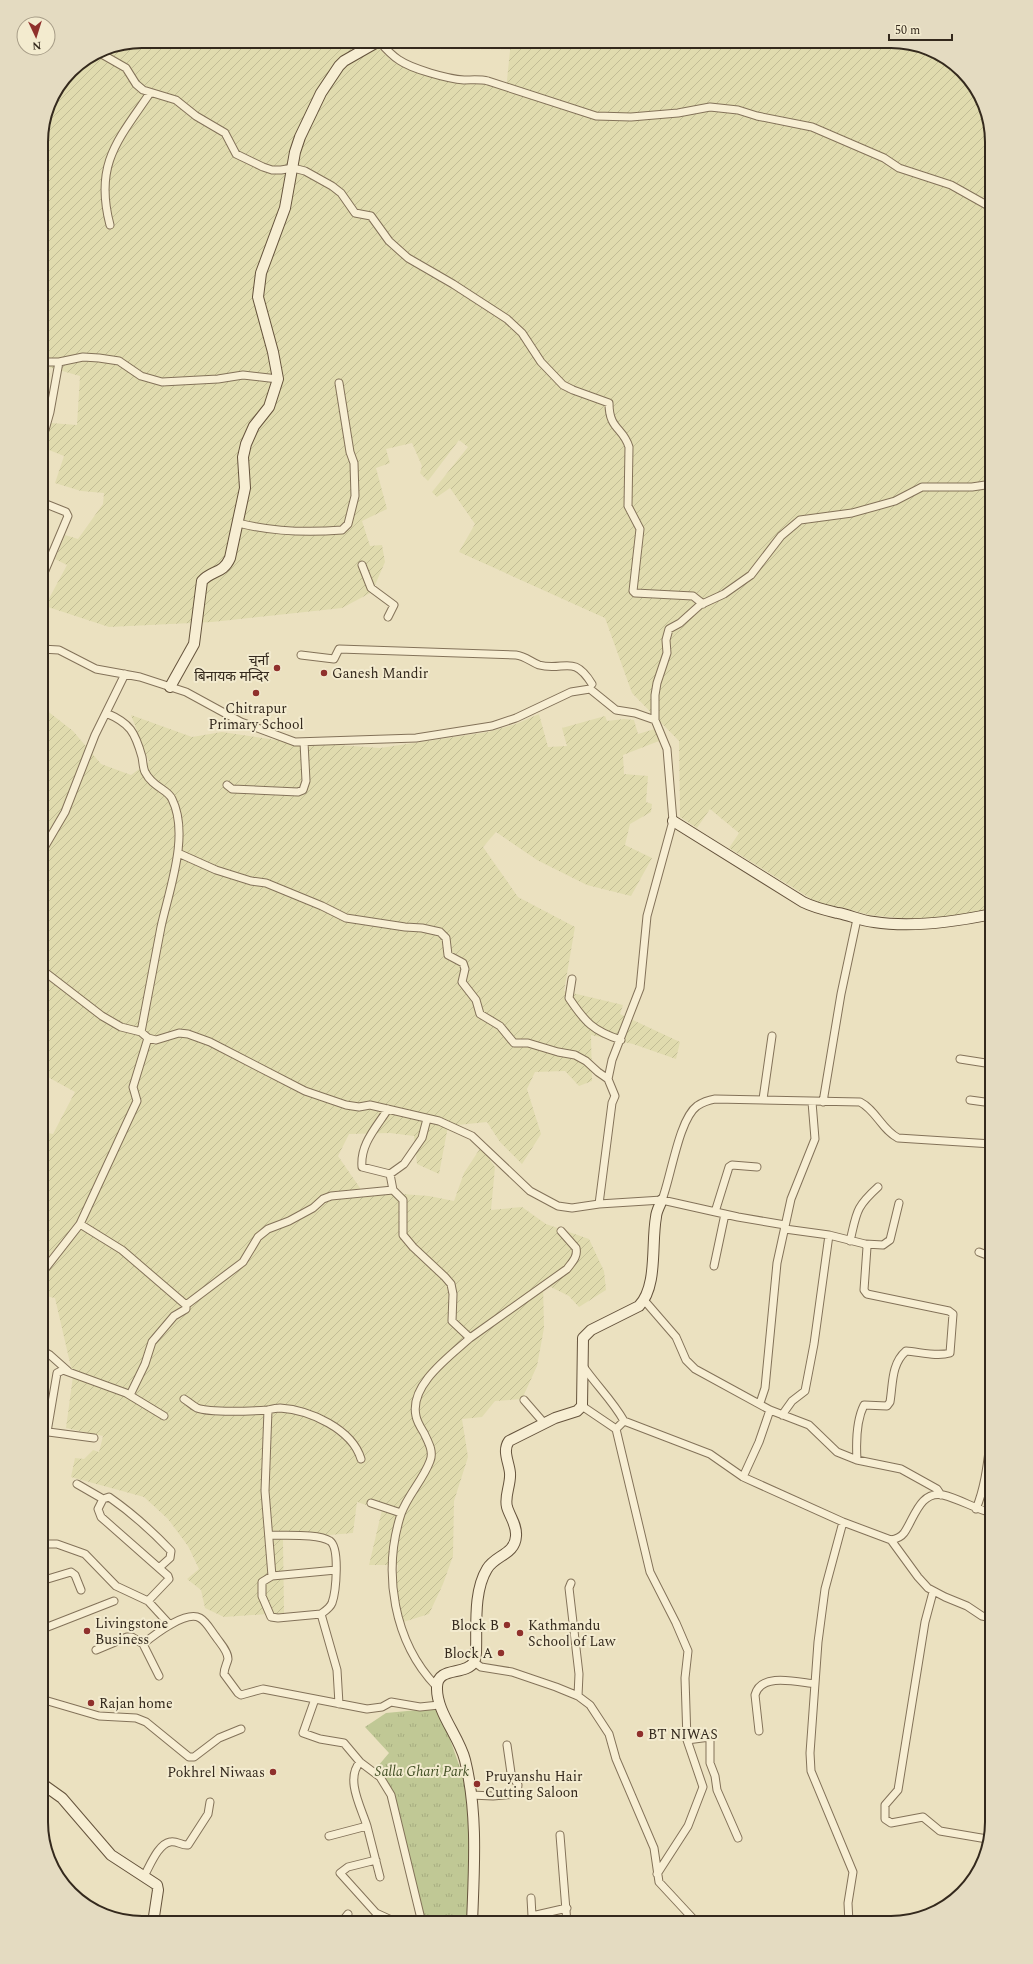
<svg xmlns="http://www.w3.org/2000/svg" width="1033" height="1964" viewBox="0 0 1033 1964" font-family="Spectral,'Noto Sans Devanagari',serif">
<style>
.farmland{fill:url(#farmland-furrows)}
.park{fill:url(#park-tufts)}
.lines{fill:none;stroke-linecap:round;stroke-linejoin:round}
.street-casing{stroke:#837259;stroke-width:9}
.secondary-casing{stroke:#65533c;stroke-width:12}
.street{stroke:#f7eed3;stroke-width:7}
.secondary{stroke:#f7eed3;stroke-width:10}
.poi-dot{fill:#8f302c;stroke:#f3ebcf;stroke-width:1.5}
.labels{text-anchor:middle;stroke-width:4;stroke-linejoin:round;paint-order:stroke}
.poi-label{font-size:14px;fill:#34291d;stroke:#f3ebcf;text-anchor:start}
.park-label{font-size:14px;font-style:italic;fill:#424f24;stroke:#f3ebcf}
.rim{fill:none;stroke:#34291d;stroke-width:2}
</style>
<defs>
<pattern id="farmland-furrows" width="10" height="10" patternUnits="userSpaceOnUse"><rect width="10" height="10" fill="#e0dbae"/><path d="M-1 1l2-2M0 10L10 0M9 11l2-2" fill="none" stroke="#c1bc95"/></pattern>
<pattern id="park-tufts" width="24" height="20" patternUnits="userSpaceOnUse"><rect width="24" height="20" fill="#c0c895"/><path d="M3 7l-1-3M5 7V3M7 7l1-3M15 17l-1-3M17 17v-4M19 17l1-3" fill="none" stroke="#a6ac80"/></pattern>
</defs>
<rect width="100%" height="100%" fill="#ebe1c0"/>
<path class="farmland" d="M142 41H371L392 61 405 68 433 77 484 83 506 90 511 41H898L947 58 984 103 992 142V909L956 918 910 919 869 915 845 908 818 903 729 848 739 833 710 809 697 828 680 817 679 741 632 693 605 618 459 552 475 524 450 488 437 497 432 492 468 447 459 440 428 481 420 473 422 466 412 443 386 449 390 463 376 468 387 509 362 521 370 546 382 545 385 562 372 592 342 608 212 622 109 627 45 606 67 565 55 559 65 535 78 539 103 504 104 493 81 491 55 483 64 456 44 448 51 423 77 425 80 376 41 365V135L49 103 71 70 103 49Z
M41 373H50L44 419 41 429Z
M41 706 73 731 101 764 131 775 149 762 131 715 192 737 222 732 283 741 380 748 488 732 516 724 539 714 548 747 567 746 562 728 605 716 607 721 624 719 634 720 638 734 655 729 659 741 623 755 624 774 648 776 646 802 652 804 651 812 630 824 625 845 652 858 631 896 587 885 537 860 496 832 483 847 518 897 575 927 564 991 623 1005 620 1014 680 1042 676 1059 633 1044 591 1035 592 1081 579 1086 565 1071 535 1072 527 1089 541 1134 522 1164 500 1142 487 1122 448 1126 439 1174 417 1164 414 1136 390 1133 349 1134 338 1156 362 1191 429 1196 454 1201 464 1173 481 1147 495 1167 491 1210 522 1207 546 1224 589 1239 604 1271 606 1290 579 1307 569 1296 543 1283 544 1328 537 1366 522 1399 495 1401 482 1417 462 1419 468 1457 454 1501 453 1556 443 1584 429 1614 400 1623 395 1586 398 1565H369L382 1510 357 1502 353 1533 283 1539 284 1613 224 1617 205 1608 201 1590 187 1579 199 1569 188 1546 168 1519 144 1497 71 1477 75 1458 84 1459 93 1450 99 1452 103 1436 66 1428 73 1376 55 1298 41 1295V1137L43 1132 53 1134 75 1092 46 1076 41 1085Z"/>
<path class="park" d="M439 1708 465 1782 471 1820 469 1923H424L378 1766 389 1753 365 1727 386 1713Z"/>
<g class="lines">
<defs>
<path id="street" d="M379 41C385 48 391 55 399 60 412 69 448 79 464 80 472 80 480 79 488 81L596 116 631 117 678 113 710 107 738 110 757 116 812 127 884 158 899 168 951 185 992 208
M98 52 126 68 136 84 143 90 176 100 196 116 225 133 236 154 263 167 272 170H281L293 168 305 171 332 186 341 193 355 213 371 216 389 241 408 258 453 284 507 319 522 333 541 362 563 385 573 390 609 403C609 430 623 427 629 447L628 506 640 529 633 591 635 593 693 596 703 604
M110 225C94 164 118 140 150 93
M41 362H59L83 357 99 358 119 361 141 376 162 382 218 379 243 375 278 379
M41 444 50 412 59 362
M238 523C274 532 306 533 342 530L348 524 355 496 354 463 350 452 339 383
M362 565 371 588 394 605 388 617
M41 580 68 516 66 512 41 502
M41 649 59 650 96 669 140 677 186 692 241 722 295 742 416 738 492 726 516 718 571 692 590 689 616 710 635 713 655 720 667 749 673 821 647 916 640 988 612 1060 608 1079 615 1096 612 1103 599 1204
M301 655 334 659 339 649 516 655C525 656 531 662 539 665 564 672 573 653 592 684
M992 667V668
M106 713C130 723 135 732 142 757 143 762 143 768 145 772 153 788 168 789 172 799 190 835 169 890 161 927 154 962 148 997 141 1032
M655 720V695L657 683 667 653 666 640 669 629 680 623 700 605 724 594 751 575 781 536 800 520 852 513 895 501 922 487H972L992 484
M227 785 232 789 298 792 303 790 306 781 304 742
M41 853 65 812 95 735 125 674
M178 853 216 870 251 881 266 883 322 906 346 918 405 927 422 928 440 932 446 938 448 955 463 963 465 969 462 982 476 1000 480 1014 500 1026 514 1043H528L558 1052 575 1055 586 1061 598 1072 608 1079
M41 969 102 1016 121 1027 141 1032 148 1038 156 1040 179 1033 188 1034 210 1042 305 1091 346 1105 359 1107 370 1105 439 1121 472 1136 530 1191 558 1206 572 1208 599 1204 662 1200 738 1217 785 1225
M572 979 569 998C585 1022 593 1031 621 1040
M960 1059 992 1064
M763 1099 772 1036
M970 1100 992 1103
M823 1102 841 994 857 919
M388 1109C376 1128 360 1144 362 1167L390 1174 404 1164 422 1138 427 1119
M390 1174 393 1190 403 1200V1235L413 1247 445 1277 451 1284 453 1294 452 1321 470 1338C450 1356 409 1385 416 1416 417 1422 421 1428 424 1433 428 1442 434 1451 430 1461 423 1480 407 1496 401 1514 382 1573 394 1642 436 1686
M662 1200C671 1177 679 1119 697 1106 703 1102 709 1100 715 1099L860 1102C876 1110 882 1130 898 1138L992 1144
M715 1212 729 1167 732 1165 757 1167
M80 1224 137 1101 133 1087 148 1038
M829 1235 865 1244 867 1247 864 1290 867 1294 949 1311 953 1314 950 1353C937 1357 920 1352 906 1351 891 1364 893 1384 890 1402L887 1406 864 1405C856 1421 856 1443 857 1460
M850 1241C857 1212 855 1208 878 1187
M865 1244 883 1245 890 1240 899 1203
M979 1252 992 1257
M714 1266 725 1214
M41 1274 80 1224 122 1250 186 1305V1309L174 1316 152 1342 145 1364 130 1395
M644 1300 676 1337 686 1360 695 1369 770 1410 809 1425 837 1452 857 1460 901 1469 937 1489 941 1495
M186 1305 243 1262 258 1237 268 1229 289 1221 313 1208 323 1199 331 1196 393 1190
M470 1338 567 1269C572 1262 578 1257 576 1248L561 1231
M41 1350 50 1355 68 1371
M583 1366C596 1385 613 1401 624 1421
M184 1399C189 1402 193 1406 197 1408 210 1413 253 1411 268 1410 272 1409 276 1408 280 1408 310 1410 352 1429 361 1459
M524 1400 544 1423
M760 1403 765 1388 777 1263 791 1199 815 1139 812 1102
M582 1406 616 1429 650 1572 676 1623 688 1651 685 1678 687 1740 710 1737V1763L715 1776 717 1790 738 1838
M268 1410 265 1491 272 1576
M782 1415 792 1401 805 1391 814 1344 829 1235 785 1229
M616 1429 624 1421 710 1454 743 1477 843 1522 891 1540C896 1539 901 1537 904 1533 914 1519 920 1490 943 1495 960 1499 975 1509 992 1513
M41 1431 94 1438
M47 1432 57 1373 63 1370 126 1393 164 1416
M743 1477 759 1442 770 1410
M77 1484 103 1499
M371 1503 401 1513
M976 1509C987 1482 988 1455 992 1428
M843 1522 825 1589 818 1642 810 1753 811 1771 853 1872 848 1903 849 1923
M269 1535C284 1536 318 1533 330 1541 340 1548 336 1592 332 1603 330 1608 325 1611 321 1614L337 1670 339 1704
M891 1540 918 1577 928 1588 945 1597 967 1606 982 1616 992 1618
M41 1544H57L85 1554 116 1586 148 1601
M160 1567 170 1558 171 1551C152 1531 132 1513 109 1497L103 1499 98 1509 101 1517 168 1576 169 1579 148 1601 170 1625
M41 1581 71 1572 75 1575 81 1590
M571 1583 569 1588 579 1674 578 1696
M933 1592 925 1622 898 1790 885 1805V1819L891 1823 923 1817 940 1831 987 1839
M321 1614 278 1618 271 1617 262 1596V1582L272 1576 336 1570
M45 1628 114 1601
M143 1644 159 1676
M96 1650 127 1637H132L143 1644C154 1635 186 1610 200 1618 207 1622 211 1631 216 1637 220 1643 228 1651 228 1659 227 1664 224 1668 224 1674L238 1693 241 1695 263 1689 367 1709 382 1707 391 1702 420 1707 439 1705
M474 1662 481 1667 512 1672 556 1687 578 1696 590 1705 609 1734 616 1759 654 1848 659 1882 697 1923
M41 1699 99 1716 136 1718 146 1722 189 1757H194L219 1738 241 1729
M315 1699 303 1733 320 1739 344 1743 360 1762 380 1777 391 1795 422 1923
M759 1731 755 1695C761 1672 797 1682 815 1684
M471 1795 493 1796 517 1794 518 1785 511 1773 507 1745
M367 1826 380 1877
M560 1835 567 1923
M329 1836 367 1826C361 1807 345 1779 360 1762
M376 1860 348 1867 340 1873 376 1913 398 1923
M657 1874 688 1826 703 1787 687 1740
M144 1876C150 1866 158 1844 170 1842 176 1840 182 1846 188 1845L208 1814 210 1802
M531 1898 532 1916 567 1908
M232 1921 235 1923
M341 1923 348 1914"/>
<path id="secondary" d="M170 687 194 644 202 581C212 570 223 574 230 558L245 488 243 457 246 444 254 426 269 407 278 379 273 352 258 297 261 273 285 208 295 152 300 137 321 93 339 66 344 61 379 41
M673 821 803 902C815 908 825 910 838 913 850 915 861 921 874 922 912 928 954 922 992 914
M41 1783 62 1798 111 1855 157 1885 158 1890 153 1923
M472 1923C474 1869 478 1813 465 1760 459 1736 436 1712 437 1687 437 1666 466 1676 474 1662 475 1660 476 1656 476 1653 477 1627 473 1592 487 1569 495 1555 515 1555 516 1536 517 1525 510 1517 507 1507 504 1496 511 1485 510 1473 509 1462 502 1451 509 1441L555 1418 577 1411 582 1406 583 1338 591 1330 639 1306C658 1286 651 1244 656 1217 656 1212 660 1205 662 1200"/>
</defs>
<use href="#street" class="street-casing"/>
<use href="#secondary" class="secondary-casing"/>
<use href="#street" class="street"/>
<use href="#secondary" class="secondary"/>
</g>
<g class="poi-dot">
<circle cx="277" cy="668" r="4"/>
<circle cx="324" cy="673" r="4"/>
<circle cx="256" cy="693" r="4"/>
<circle cx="507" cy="1625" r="4"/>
<circle cx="87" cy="1631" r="4"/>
<circle cx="520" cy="1633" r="4"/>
<circle cx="501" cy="1653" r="4"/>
<circle cx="91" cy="1703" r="4"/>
<circle cx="640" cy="1734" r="4"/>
<circle cx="273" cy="1772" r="4"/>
<circle cx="477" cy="1784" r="4"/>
</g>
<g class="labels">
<g class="poi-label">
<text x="269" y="665" text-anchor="end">चुर्ना<tspan x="269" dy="16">बिनायक मन्दिर</tspan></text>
<text x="332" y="678">Ganesh Mandir</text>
<text x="256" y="713" text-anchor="middle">Chitrapur<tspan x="256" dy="16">Primary School</tspan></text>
<text x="95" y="1628">Livingstone<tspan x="95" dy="16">Business</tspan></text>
<text x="499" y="1630" text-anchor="end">Block B</text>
<text x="528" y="1630">Kathmandu<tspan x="528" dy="16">School of Law</tspan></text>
<text x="493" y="1658" text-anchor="end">Block A</text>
<text x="99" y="1708">Rajan home</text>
<text x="648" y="1739">BT NIWAS</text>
<text x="265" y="1777" text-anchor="end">Pokhrel Niwaas</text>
<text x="485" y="1781">Pruyanshu Hair<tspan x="485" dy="16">Cutting Saloon</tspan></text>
</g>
<g class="park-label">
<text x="422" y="1776">Salla Ghari Park</text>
</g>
</g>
<path d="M0 0H1033V1964H0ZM142 48H891A94 94 0 0 1 985 142V1822A94 94 0 0 1 891 1916H142A94 94 0 0 1 48 1822V142A94 94 0 0 1 142 48Z" fill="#e4dbc1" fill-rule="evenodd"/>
<path class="rim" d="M142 48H891A94 94 0 0 1 985 142V1822A94 94 0 0 1 891 1916H142A94 94 0 0 1 48 1822V142A94 94 0 0 1 142 48Z"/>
<g transform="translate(36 36) rotate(176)"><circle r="19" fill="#f3ebcf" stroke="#a79d88"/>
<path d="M0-3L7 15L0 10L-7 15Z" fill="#8f302c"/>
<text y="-6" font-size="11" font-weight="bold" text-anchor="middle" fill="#34291d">N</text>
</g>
<path d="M889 34v6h63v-6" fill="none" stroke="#34291d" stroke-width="2"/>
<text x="895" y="34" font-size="12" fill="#34291d" stroke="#f3ebcf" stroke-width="3" paint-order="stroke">50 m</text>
</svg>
